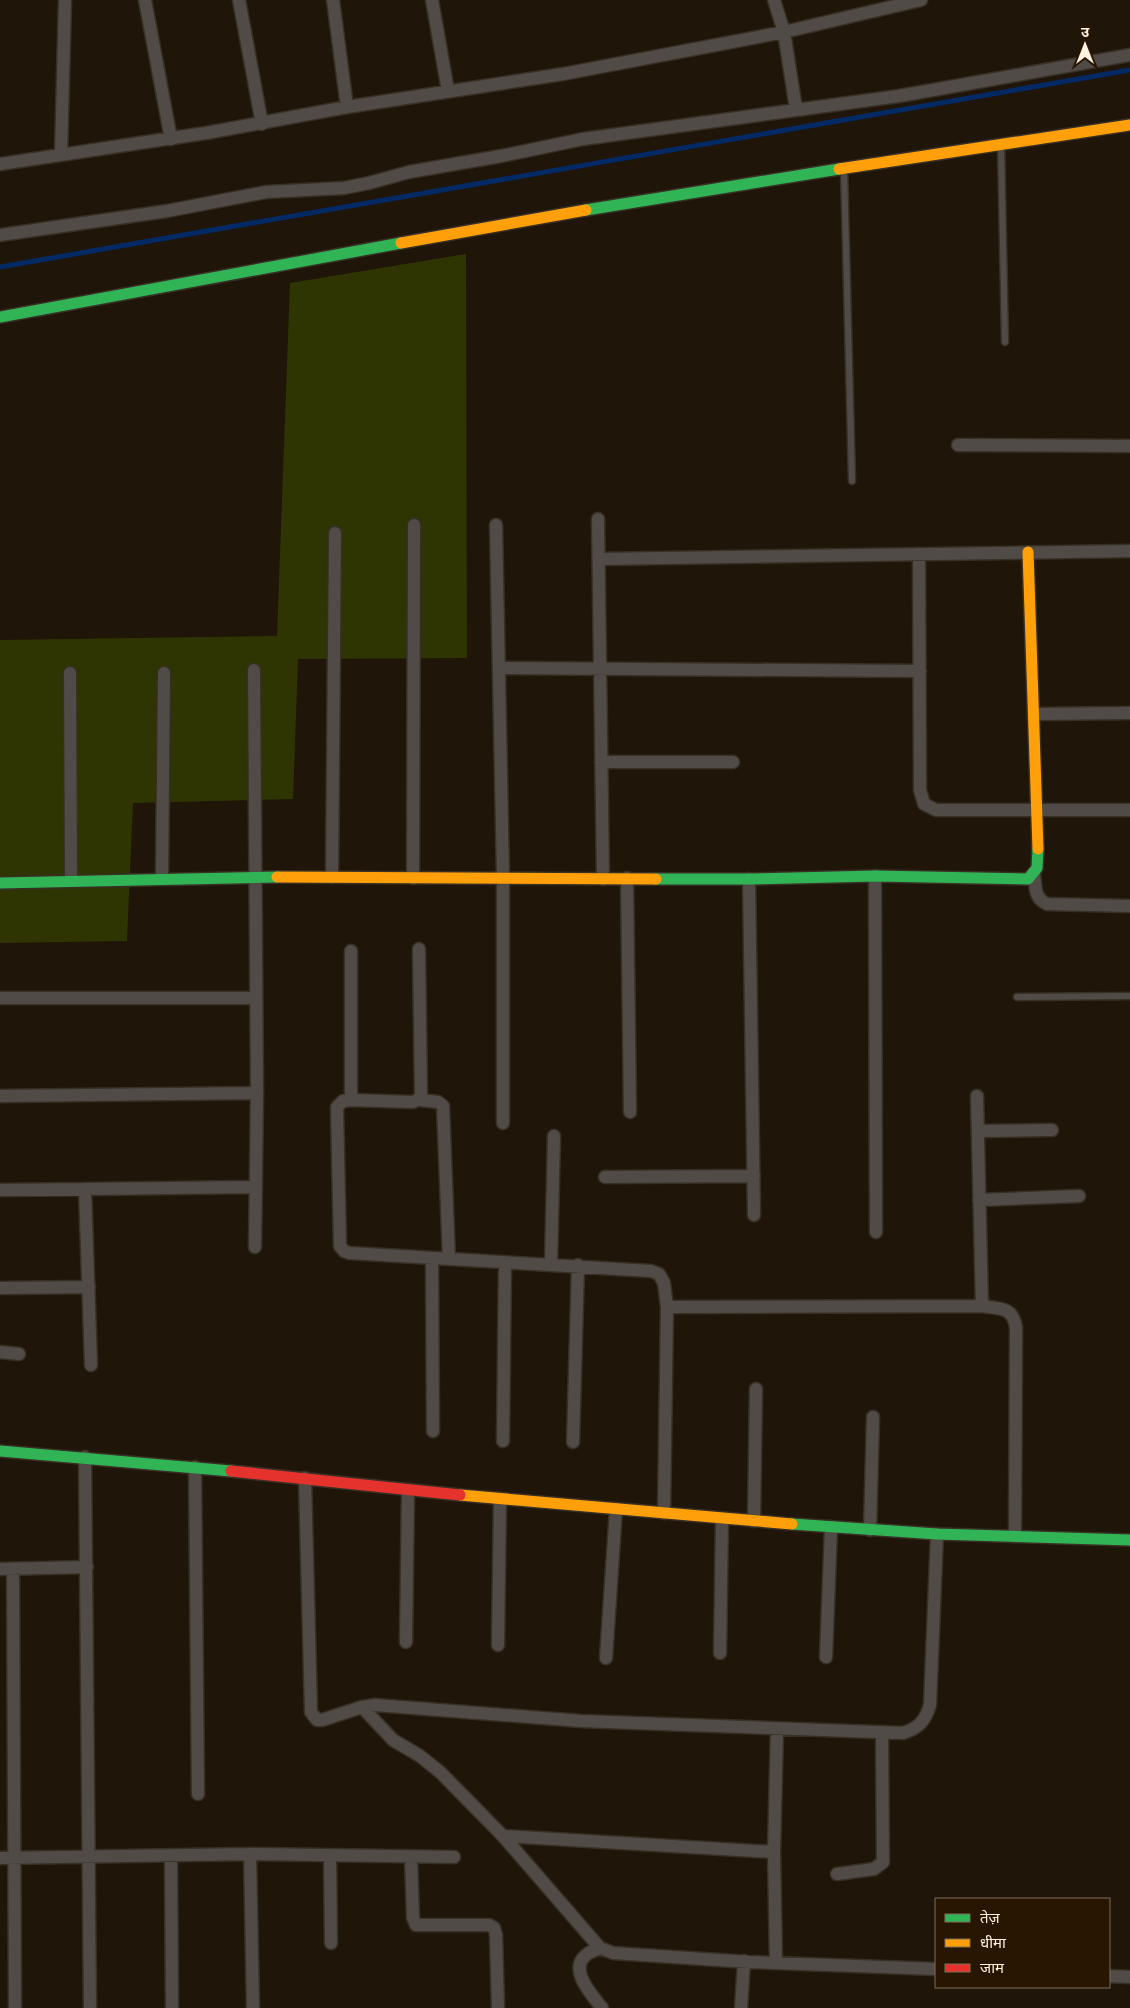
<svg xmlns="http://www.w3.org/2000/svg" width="1130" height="2008" viewBox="0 0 1130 2008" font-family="Arial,'Noto Sans Devanagari',sans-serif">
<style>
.green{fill:#2f3502}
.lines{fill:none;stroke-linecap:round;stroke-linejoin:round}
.stream{stroke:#032a65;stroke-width:5}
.lane-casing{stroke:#382f25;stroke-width:9}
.street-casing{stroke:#382f25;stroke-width:15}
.fast-casing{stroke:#382f25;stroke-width:14}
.slow-casing{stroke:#382f25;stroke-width:14}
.jam-casing{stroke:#382f25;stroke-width:14}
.lane{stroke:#504b46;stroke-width:6}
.street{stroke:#504b46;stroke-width:12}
.fast{stroke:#30b455;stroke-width:11}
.slow{stroke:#ff9f0a;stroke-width:11}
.jam{stroke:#e5322d;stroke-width:11}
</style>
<rect width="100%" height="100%" fill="#1f1509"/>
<path class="green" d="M466 254 467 658 298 659 293 799 133 803 127 941 0 943V640L277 636 290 283Z"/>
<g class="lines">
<path class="stream" d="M0 267 1130 70"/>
<defs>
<path id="lane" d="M1001 145 1005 342
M844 169 852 481
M1017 997 1130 996"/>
<path id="street" d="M145 0 171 139
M239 0 262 124
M333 0 347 107
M432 0 448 91
M774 0 784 32 796 109
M61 154 65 0
M0 164 206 133 347 107 563 74 784 32 921 0
M0 235 167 211 266 192 344 188 369 183 409 172 501 156 583 139 899 96 1130 55
M958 445 1130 446
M598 519 603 879
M496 525 503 877V1123
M919 554 920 790 924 804 936 810H1130
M599 559 1130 551
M500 668 920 671
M254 670 257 1093 255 1247
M70 673 71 881
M1034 714 1130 713
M601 762H733
M1034 874C1036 888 1034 898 1047 904L1130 906
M875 876 876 1232
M332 877 335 533
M162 878 164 673
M413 878 414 525
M627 878 630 1112
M749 879 754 1215
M419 949 421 1098 413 1102 351 1100 343 1101 337 1107 340 1246 344 1251 349 1253 651 1271 659 1274 664 1283 667 1307 664 1513
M0 998H256
M0 1096 257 1093
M977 1096 982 1306
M351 1100V951
M420 1100 438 1102 443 1106 449 1259
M978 1131 1052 1130
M605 1177 754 1176
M85 1189 91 1365
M0 1190 255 1187
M979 1200 1079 1196
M432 1259 433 1431
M551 1264 554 1136
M0 1288 89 1287
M667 1307 982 1306C1000 1309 1013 1306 1016 1328L1015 1536
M0 1352 19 1354
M503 1441 505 1263
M573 1442 578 1265
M85 1457 90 2008
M195 1467 198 1794
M305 1478 311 1712 317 1720H322L362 1707 375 1705 581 1721 903 1733C919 1728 925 1721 930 1705L937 1534
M754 1521 756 1389
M870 1530 873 1417
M0 1569 87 1567
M13 1569 15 2008
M406 1642 408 1490
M498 1645 500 1499
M720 1653 722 1519
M826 1657 831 1527
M606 1658 616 1509
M362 1707 393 1740 420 1756 440 1772 503 1836 600 1948 613 1953 749 1962 936 1969
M503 1836 774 1852
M250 1854 253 2008
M171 1855 172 2008
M330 1856 331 1943
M411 1857 413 1918 416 1925H489L494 1928 496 1935 498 2008
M0 1858 250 1854 454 1857
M837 1874 874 1869 883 1862 882 1734
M600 1948C596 1950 589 1952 586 1955 568 1970 592 1995 602 2008
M776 1963 774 1852 777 1729
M1109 1976 1130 1977
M741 2008 744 1961"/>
<path id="fast" d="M586 210 839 169
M0 317 401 243
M656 879H749L875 876 1028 879 1037 868 1038 849
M0 883 277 877
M0 1451 231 1471
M792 1524 937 1534 1130 1540"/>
<path id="slow" d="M839 169 1130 125
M401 243 586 210
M1028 552 1038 849
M277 877 656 879
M460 1495 792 1524"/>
<path id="jam" d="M231 1471 460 1495"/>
</defs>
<use href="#lane" class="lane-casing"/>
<use href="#street" class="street-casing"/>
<use href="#fast" class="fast-casing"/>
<use href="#slow" class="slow-casing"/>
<use href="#jam" class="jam-casing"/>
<use href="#lane" class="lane"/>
<use href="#street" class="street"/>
<use href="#fast" class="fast"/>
<use href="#slow" class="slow"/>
<use href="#jam" class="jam"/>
</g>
<rect x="935" y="1898" width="175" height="90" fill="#281600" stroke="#7d6e5a"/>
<rect x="945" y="1914" width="25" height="8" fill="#30b455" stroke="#7d6e5a"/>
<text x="980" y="1923" font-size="15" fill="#fdf1e2">तेज़</text>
<rect x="945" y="1939" width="25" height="8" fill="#ff9f0a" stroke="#7d6e5a"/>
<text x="980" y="1948" font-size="15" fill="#fdf1e2">धीमा</text>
<rect x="945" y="1964" width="25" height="8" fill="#e5322d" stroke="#7d6e5a"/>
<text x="980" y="1973" font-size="15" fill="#fdf1e2">जाम</text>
<g transform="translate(1085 45)" stroke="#281600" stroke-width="4" paint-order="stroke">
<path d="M0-4L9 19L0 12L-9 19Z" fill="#fdf1e2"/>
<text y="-8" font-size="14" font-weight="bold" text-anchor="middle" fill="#fdf1e2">उ</text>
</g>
</svg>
